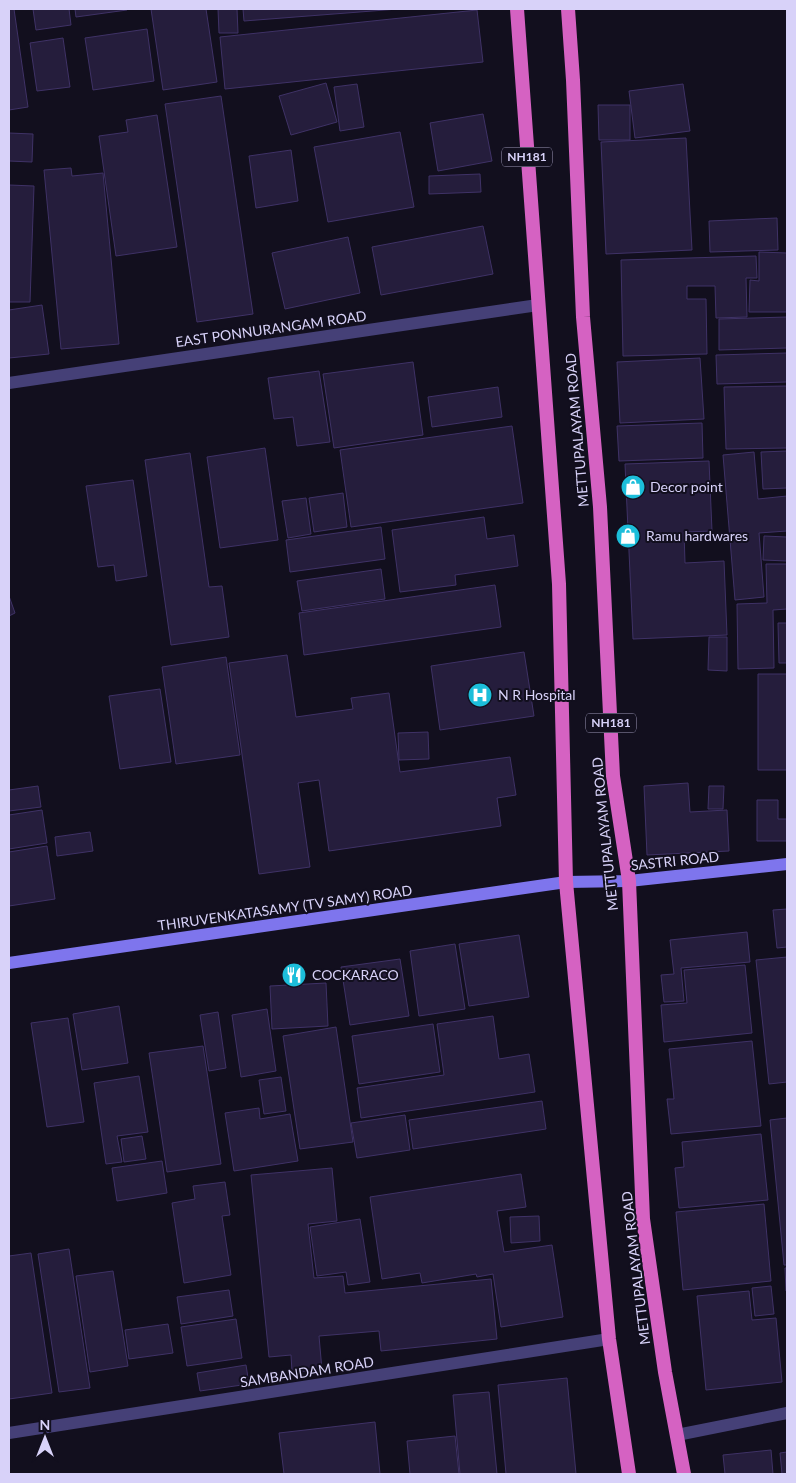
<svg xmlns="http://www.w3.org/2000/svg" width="796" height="1483" viewBox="0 0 796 1483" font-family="Lato,sans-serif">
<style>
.building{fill:#251d3c;stroke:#3f3266}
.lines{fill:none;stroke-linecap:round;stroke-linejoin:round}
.minor{stroke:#454077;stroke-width:12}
.secondary{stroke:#7e75ed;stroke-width:12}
.trunk{stroke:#d562c2;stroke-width:14}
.labels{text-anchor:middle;stroke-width:4;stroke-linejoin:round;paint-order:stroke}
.shield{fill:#120f1e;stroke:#9d98b7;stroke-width:1}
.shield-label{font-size:12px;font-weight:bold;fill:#d8d2f9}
.street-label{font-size:14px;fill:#d8d2f9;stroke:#120f1e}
.poi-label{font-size:14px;fill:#d8d2f9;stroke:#120f1e;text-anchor:start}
</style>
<rect width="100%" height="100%" fill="#120f1e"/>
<path class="building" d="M9 9H14L28 107 9 110Z
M33 9H69L71 25 36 30Z
M75 9H127V10L76 17Z
M151 9H206L217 82 163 90Z
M218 9H237L238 33H219Z
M243 9H398L244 21Z
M477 10 483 62 225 89 220 37Z
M147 29 154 81 93 90 85 38Z
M63 38 70 87 37 91 30 43Z
M326 83 337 122 291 135 279 96Z
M357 84 364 127 340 131 334 87Z
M683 84 690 131 635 138 629 91Z
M221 96 253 314 197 322 165 104Z
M598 105H630V140H599Z
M483 114 492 161 438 171 430 123Z
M157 115 177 247 116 256 99 136 128 132 126 120Z
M400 132 414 207 328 222 314 147Z
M9 133 33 134 32 162 9 161Z
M686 138 692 250 606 254 601 142Z
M291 150 298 201 256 208 249 156Z
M71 168 72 176 103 173 119 344 61 349 44 170Z
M480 174 481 192 429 194V176Z
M9 185 34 186 30 302H9Z
M777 218 778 250 710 252 709 221Z
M483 226 493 274 381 295 372 247Z
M348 237 360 293 285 309 272 253Z
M759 252 787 253V312H749L750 280 759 281Z
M756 256 757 278H746L747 317 716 318 715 286H687V299H706L707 354 623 356 621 260Z
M42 305 49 354 9 358V310Z
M787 317V348L719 350V319Z
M787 353V382L717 384 716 355Z
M700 358 704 419 620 423 617 362Z
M413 362 423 435 334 448 323 374Z
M319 371 330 442 297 446 293 417 274 419 268 378Z
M787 386V448L726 449 724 387Z
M498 387 502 417 432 427 428 397Z
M702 423 703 458 619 461 617 426Z
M512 426 523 503 351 527 340 450Z
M265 448 278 540 220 548 207 457Z
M787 451V488L763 489 761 452Z
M754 452 758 499 787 496V531L759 533 764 597 735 600 723 455Z
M190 453 209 587 222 586 229 637 171 645 145 460Z
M709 461 712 531 684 532 685 563 724 561 727 635 633 639 625 464Z
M133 480 147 576 116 581 114 565 98 567 86 486Z
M343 493 347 527 314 532 309 498Z
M306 498 311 534 288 538 282 501Z
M484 517 487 539 514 535 518 566 455 575 456 585 400 592 392 530Z
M381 527 385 559 290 572 286 540Z
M764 536 787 537V561L763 560Z
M766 564H787V609L773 610 774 668 738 669 737 604 767 603Z
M381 569 385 599 302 611 297 581Z
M495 585 501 627 304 655 299 613Z
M9 596 15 613 9 616Z
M778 623H787V663H779Z
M709 637H727V671L708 670Z
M524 652 534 716 440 730 431 666Z
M287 655 296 717 353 709 351 698 389 693 400 772 510 757 516 795 497 798 501 826 329 851 319 780 298 783 310 867 259 874 229 663Z
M226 657 240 755 176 764 162 667Z
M758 674H787V770H758Z
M160 689 171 762 120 769 109 696Z
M428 732 429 759 399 760 398 733Z
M688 783 690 812 727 810 729 851 647 855 644 786Z
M38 786 41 807 9 811V790Z
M709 786H724L723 809H708Z
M757 800H778V819H787V841H757Z
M42 810 47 843 9 849V815Z
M90 832 93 851 57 856 55 837Z
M47 846 55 899 9 906V852Z
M787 909V947L777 948 773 910Z
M747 932 750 962 681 968 684 1001 664 1002 661 975 674 974 670 940Z
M519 935 529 997 469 1006 459 944Z
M455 944 465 1009 419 1016 410 951Z
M787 957V1082L769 1084 756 960Z
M400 959 409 1016 350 1025 341 967Z
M745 965 752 1033 664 1042 661 1005 687 1003 684 970Z
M326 983 328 1026 272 1029 270 986Z
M119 1006 128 1063 82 1070 73 1014Z
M267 1009 276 1071 241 1077 232 1015Z
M218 1012 226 1068 209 1071 200 1015Z
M493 1016 499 1059 529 1054 535 1092 361 1118 357 1088 444 1075 437 1024Z
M68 1018 84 1122 47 1127 31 1023Z
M433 1024 440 1072 359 1084 352 1036Z
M336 1027 353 1142 300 1149 283 1036Z
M752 1041 761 1126 671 1134 667 1099H674L669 1049Z
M203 1046 221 1164 167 1172 149 1053Z
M139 1076 148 1132 117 1136 122 1162 106 1164 94 1083Z
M281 1077 286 1111 264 1114 259 1080Z
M542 1101 546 1129 413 1149 409 1120Z
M259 1108 260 1119 290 1114 298 1161 234 1171 225 1113Z
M405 1115 410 1150 357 1158 351 1123Z
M787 1118V1265H784L770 1120Z
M761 1134 768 1200 679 1208 675 1168 684 1167 682 1142Z
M142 1136 146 1159 124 1162 121 1139Z
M162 1161 167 1193 117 1201 112 1168Z
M332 1168 337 1221 308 1224 314 1278 343 1276 345 1293 491 1279 497 1339 381 1351 379 1331 319 1336 322 1370 292 1372 291 1355 269 1357 251 1175Z
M521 1174 526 1207 497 1211 504 1252 552 1245 563 1317 501 1327 493 1274 477 1277 476 1274 422 1283 420 1273 382 1279 370 1197Z
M225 1182 230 1215 222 1216 231 1275 184 1283 172 1203 195 1199 193 1186Z
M764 1204 771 1281 683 1290 676 1212Z
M539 1216 540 1241 511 1243 510 1217Z
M360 1219 370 1282 348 1285 346 1272 317 1276 310 1227Z
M69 1249 90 1388 59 1392 38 1254Z
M31 1253 52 1393 9 1399V1256Z
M785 1268H787V1291H786Z
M113 1271 128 1366 90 1372 76 1276Z
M771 1286 774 1314 755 1316 752 1288Z
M229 1290 233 1316 181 1324 177 1297Z
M749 1291 752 1320 776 1318 782 1382 706 1390 697 1296Z
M236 1319 242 1358 187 1366 181 1327Z
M168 1324 173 1353 129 1359 125 1330Z
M246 1365 249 1384 200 1391 197 1373Z
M567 1378 576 1474H506L498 1385Z
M489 1392 497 1474H460L453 1395Z
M375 1422 380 1474H284L279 1433Z
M455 1436 459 1474H410L407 1441Z
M771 1450 773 1474H725L723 1455Z
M787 1452V1474H782L780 1453Z"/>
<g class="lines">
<path class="minor" d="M9 383 538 305
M9 1433 609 1339
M677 1435 787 1413"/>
<path class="secondary" d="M9 963 566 882 629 881 787 864"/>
<path class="trunk" d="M517 9 559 584 566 882 609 1339 629 1474
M568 9 573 80 583 317 600 507 613 776 629 881 643 1219 665 1372 684 1474"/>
</g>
<defs>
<symbol id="shop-disc" viewBox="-11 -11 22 22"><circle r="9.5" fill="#1cbeda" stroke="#120f1e"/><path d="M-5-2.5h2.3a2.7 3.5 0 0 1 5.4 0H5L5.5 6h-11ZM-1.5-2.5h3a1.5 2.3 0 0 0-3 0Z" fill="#fff"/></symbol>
<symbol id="hospital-disc" viewBox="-11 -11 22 22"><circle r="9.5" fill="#1cbeda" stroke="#120f1e"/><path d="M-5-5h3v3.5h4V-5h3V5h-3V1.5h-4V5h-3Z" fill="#fff"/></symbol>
<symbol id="restaurant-disc" viewBox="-11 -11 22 22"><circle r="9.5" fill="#1cbeda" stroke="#120f1e"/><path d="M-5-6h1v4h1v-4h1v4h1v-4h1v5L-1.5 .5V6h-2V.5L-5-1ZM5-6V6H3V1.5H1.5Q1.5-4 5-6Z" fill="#fff"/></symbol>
</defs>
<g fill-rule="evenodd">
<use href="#shop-disc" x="619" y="473" width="28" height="28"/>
<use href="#shop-disc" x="614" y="522" width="28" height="28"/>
<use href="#hospital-disc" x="466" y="681" width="28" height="28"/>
<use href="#restaurant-disc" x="280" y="961" width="28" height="28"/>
</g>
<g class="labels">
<g class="shield">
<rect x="502" y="147.5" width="50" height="19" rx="4"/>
<rect x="586" y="713.5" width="50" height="19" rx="4"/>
</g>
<g class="shield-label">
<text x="527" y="161">NH181</text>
<text x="611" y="727">NH181</text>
</g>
<g class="street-label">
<text transform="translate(271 329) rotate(-8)" y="5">EAST PONNURANGAM ROAD</text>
<text transform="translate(577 430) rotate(-95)" y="5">METTUPALAYAM ROAD</text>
<text transform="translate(605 834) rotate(-96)" y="5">METTUPALAYAM ROAD</text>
<text transform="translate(675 861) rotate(-6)" y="5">SASTRI ROAD</text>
<text transform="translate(285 908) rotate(-8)" y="5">THIRUVENKATASAMY (TV SAMY) ROAD</text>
<text transform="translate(636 1268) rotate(-97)" y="5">METTUPALAYAM ROAD</text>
<text transform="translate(307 1372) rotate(-9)" y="5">SAMBANDAM ROAD</text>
</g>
<g class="poi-label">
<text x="650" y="492">Decor point</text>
<text x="646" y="541">Ramu hardwares</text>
<text x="498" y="700">N R Hospital</text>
<text x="312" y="980">COCKARACO</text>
</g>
</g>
<rect width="796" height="1483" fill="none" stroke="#d8d2f9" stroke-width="20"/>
<g transform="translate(45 1438)" stroke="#120f1e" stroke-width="4" paint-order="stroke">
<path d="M0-4L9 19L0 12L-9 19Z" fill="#d8d2f9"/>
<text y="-8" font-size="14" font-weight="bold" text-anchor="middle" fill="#d8d2f9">N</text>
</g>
</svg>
